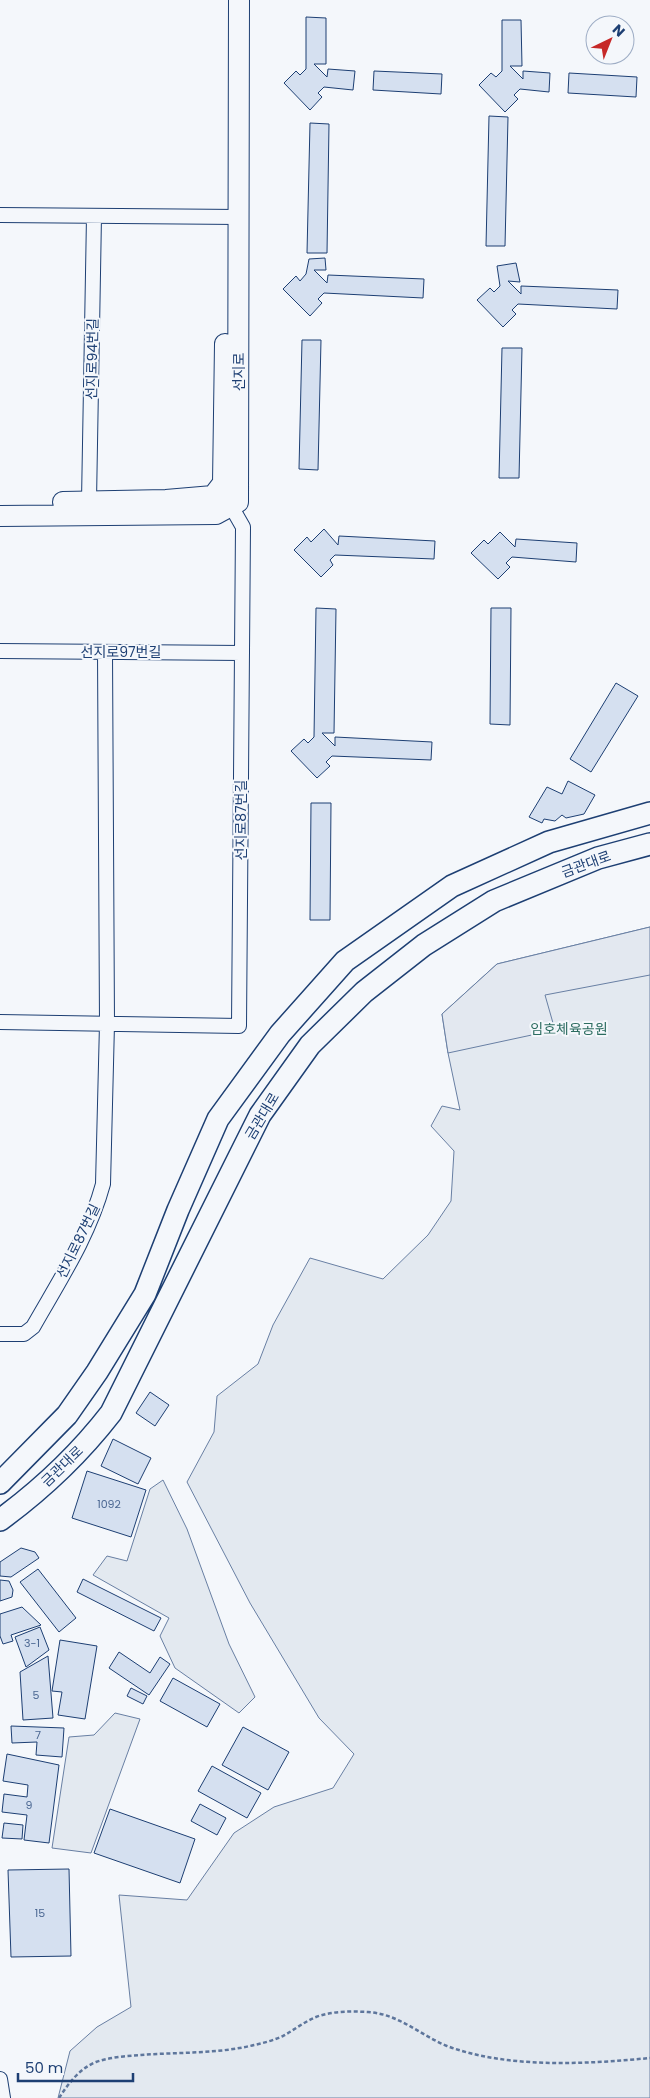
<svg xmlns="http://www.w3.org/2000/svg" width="650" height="2098" viewBox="0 0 650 2098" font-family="Poppins,'Noto Sans KR',sans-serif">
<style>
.green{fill:#e3e9f0;stroke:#687fa3}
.parking{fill:#e3e8f0;stroke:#687fa3}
.building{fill:#d5e0f0;stroke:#1d3f73}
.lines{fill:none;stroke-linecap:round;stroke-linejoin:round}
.street-casing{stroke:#1d3f73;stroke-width:16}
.secondary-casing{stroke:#1d3f73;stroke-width:22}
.primary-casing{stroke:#1d3f73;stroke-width:24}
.path{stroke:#5e769c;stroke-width:2.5;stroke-dasharray:4 2.5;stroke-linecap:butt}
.street{stroke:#f4f7fb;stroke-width:14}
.secondary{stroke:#f4f7fb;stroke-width:20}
.primary{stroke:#f4f7fb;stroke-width:21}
.labels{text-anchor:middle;stroke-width:4;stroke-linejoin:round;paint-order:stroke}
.number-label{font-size:11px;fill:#4b6792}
.street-label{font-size:14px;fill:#1d3f73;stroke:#f4f7fb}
.park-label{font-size:14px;fill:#2c6c60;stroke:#f4f7fb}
</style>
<rect width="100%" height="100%" fill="#f4f7fb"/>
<path class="green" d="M650 927V2098H58L70 2051 97 2027 131 2007 119 1895 187 1900 234 1833 274 1807 333 1788 354 1754 319 1718 250 1603 187 1482 214 1432 217 1396 258 1364 273 1325 310 1258 383 1279 428 1235 451 1201 454 1151 431 1126 442 1106 460 1110 448 1053 442 1014 497 964Z
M163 1480 187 1529 229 1644 255 1697 239 1713 175 1668 160 1636 169 1618 93 1575 107 1556 127 1561 150 1489Z
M115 1713 140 1719 91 1853 52 1848 69 1737 94 1735Z"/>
<path class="parking" d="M650 927V975L545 995 555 1030 448 1053 442 1014 497 964Z"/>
<path class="building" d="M306 17 326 18V64H314L327 77 328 69 355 71 353 90 324 87 318 93 322 97 310 110 284 83 296 71 300 75 306 69Z
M502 20H521L522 66H510L523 79V71L550 73 549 92 520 89 514 95 518 99 505 112 479 85 491 73 496 77 502 71Z
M374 71 442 74 441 94 373 90Z
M569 73 637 77 636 97 568 93Z
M489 116 508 117 505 246H486Z
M310 123 329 124 327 253H307Z
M325 258 326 270H314L327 283 328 275 424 279 423 298 324 293 318 299 322 303 310 316 283 289 296 276 300 281 306 274 309 259Z
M516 263 520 282 508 281 521 294V286L618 290 617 309 518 304 512 310 516 314 503 327 477 300 490 288 494 292 500 286 497 266Z
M302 340H321L318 470 299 469Z
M502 348H522L519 478H499Z
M324 529 338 545 339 536 435 541 434 559 335 555 330 560 333 565 321 577 294 550 307 537 311 542Z
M500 532 515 547 516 539 577 543 576 562 512 557 506 563 510 567 498 579 471 553 484 540 488 544Z
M316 608 336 609 334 733H322L335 746V737L432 742 431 760 332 756 326 762 330 766 317 778 291 751 304 739 308 743 314 737Z
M491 608H511L510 725 490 724Z
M616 683 638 696 591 772 570 759Z
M568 781 595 795 584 814 566 818 562 815 555 821 544 819 542 823 529 817 547 787 562 794Z
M311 803H331L330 920H310Z
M150 1392 169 1405 155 1426 136 1413Z
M113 1439 151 1458 138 1484 101 1466Z
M87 1471 146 1490 131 1537 72 1518Z
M21 1548 35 1552 39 1558 11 1577 0 1576V1562Z
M38 1569 76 1618 59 1632 20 1582Z
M83 1579 161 1618 154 1631 77 1592Z
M0 1580 9 1581 13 1590 12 1597 0 1601Z
M22 1607 41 1625 11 1635 13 1641 3 1644 0 1636V1614Z
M40 1627 49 1650 26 1667 15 1637Z
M60 1640 97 1646 85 1719 58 1715 62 1692 52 1691Z
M119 1652 150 1673 160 1657 170 1664 149 1695 109 1668Z
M48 1656 53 1718 23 1720 20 1672Z
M173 1678 220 1704 207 1727 160 1701Z
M131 1688 147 1696 143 1704 127 1696Z
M11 1726 64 1728 62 1757 36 1755 37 1742 12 1743Z
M243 1727 289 1752 268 1790 222 1765Z
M7 1754 59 1765 49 1843 24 1840 27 1815 2 1812 4 1794 27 1797 28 1785 3 1781Z
M212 1766 261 1793 247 1818 198 1791Z
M200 1804 226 1818 217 1835 191 1821Z
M110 1809 195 1839 180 1883 94 1853Z
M4 1823 23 1825 22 1839 2 1838Z
M69 1869 71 1956 11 1957 8 1870Z"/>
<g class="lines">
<defs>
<path id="street" d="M0 215 239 217
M89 501 94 216
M0 651 242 653
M0 1022 239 1026 243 527 227 499
M0 1334H24L33 1327C59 1281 89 1236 103 1184L107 1024 105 652
M0 2079 3 2098"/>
<path id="secondary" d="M63 502 166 500 213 496 223 483 225 344
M0 516 216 514 238 502 239 0"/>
<path id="primary" d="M0 1483 67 1415 97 1372 145 1294 178 1210 218 1119 280 1034 345 961 452 886 549 842 650 813
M0 1520C41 1490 80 1453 111 1413L260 1115 310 1045 364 992 424 945 494 901 598 858 650 844"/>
</defs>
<use href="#street" class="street-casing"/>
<use href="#secondary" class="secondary-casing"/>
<use href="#primary" class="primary-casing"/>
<path class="path" d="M59 2098C69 2083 79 2069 96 2062 110 2057 126 2056 141 2055 178 2052 218 2054 254 2045 264 2043 274 2040 283 2036 294 2030 304 2022 316 2017 332 2011 351 2011 368 2012 399 2014 420 2035 447 2046 509 2069 586 2064 650 2058"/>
<use href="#street" class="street"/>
<use href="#secondary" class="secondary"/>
<use href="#primary" class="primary"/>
</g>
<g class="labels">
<g class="number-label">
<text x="109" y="1508">1092</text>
<text x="32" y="1647">3-1</text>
<text x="36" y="1699">5</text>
<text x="38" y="1739">7</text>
<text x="29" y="1809">9</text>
<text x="40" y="1917">15</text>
</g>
<g class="street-label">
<text transform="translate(92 359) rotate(-89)" y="5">선지로94번길</text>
<text transform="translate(239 372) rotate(-90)" y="5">선지로</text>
<text x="121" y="657">선지로97번길</text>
<text transform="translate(241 820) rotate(-90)" y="5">선지로87번길</text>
<text transform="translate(586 864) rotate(-20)" y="5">금관대로</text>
<text transform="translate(262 1116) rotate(-59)" y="5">금관대로</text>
<text transform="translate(78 1241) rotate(-64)" y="5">선지로87번길</text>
<text transform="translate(62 1466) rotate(-44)" y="5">금관대로</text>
</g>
<g class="park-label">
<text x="569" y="1034">임호체육공원</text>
</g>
</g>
<g transform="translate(610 40) rotate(43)"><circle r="24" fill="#f4f7fb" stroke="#9eadc5"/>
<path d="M0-4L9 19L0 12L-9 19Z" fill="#c62828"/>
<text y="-8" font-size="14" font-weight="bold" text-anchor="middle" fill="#1d3f73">N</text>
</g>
<path d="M18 2073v8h115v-8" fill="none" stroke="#1d3f73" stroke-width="2.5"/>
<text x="25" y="2073" font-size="15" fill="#1d3f73" stroke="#f4f7fb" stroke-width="4" paint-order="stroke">50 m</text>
</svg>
